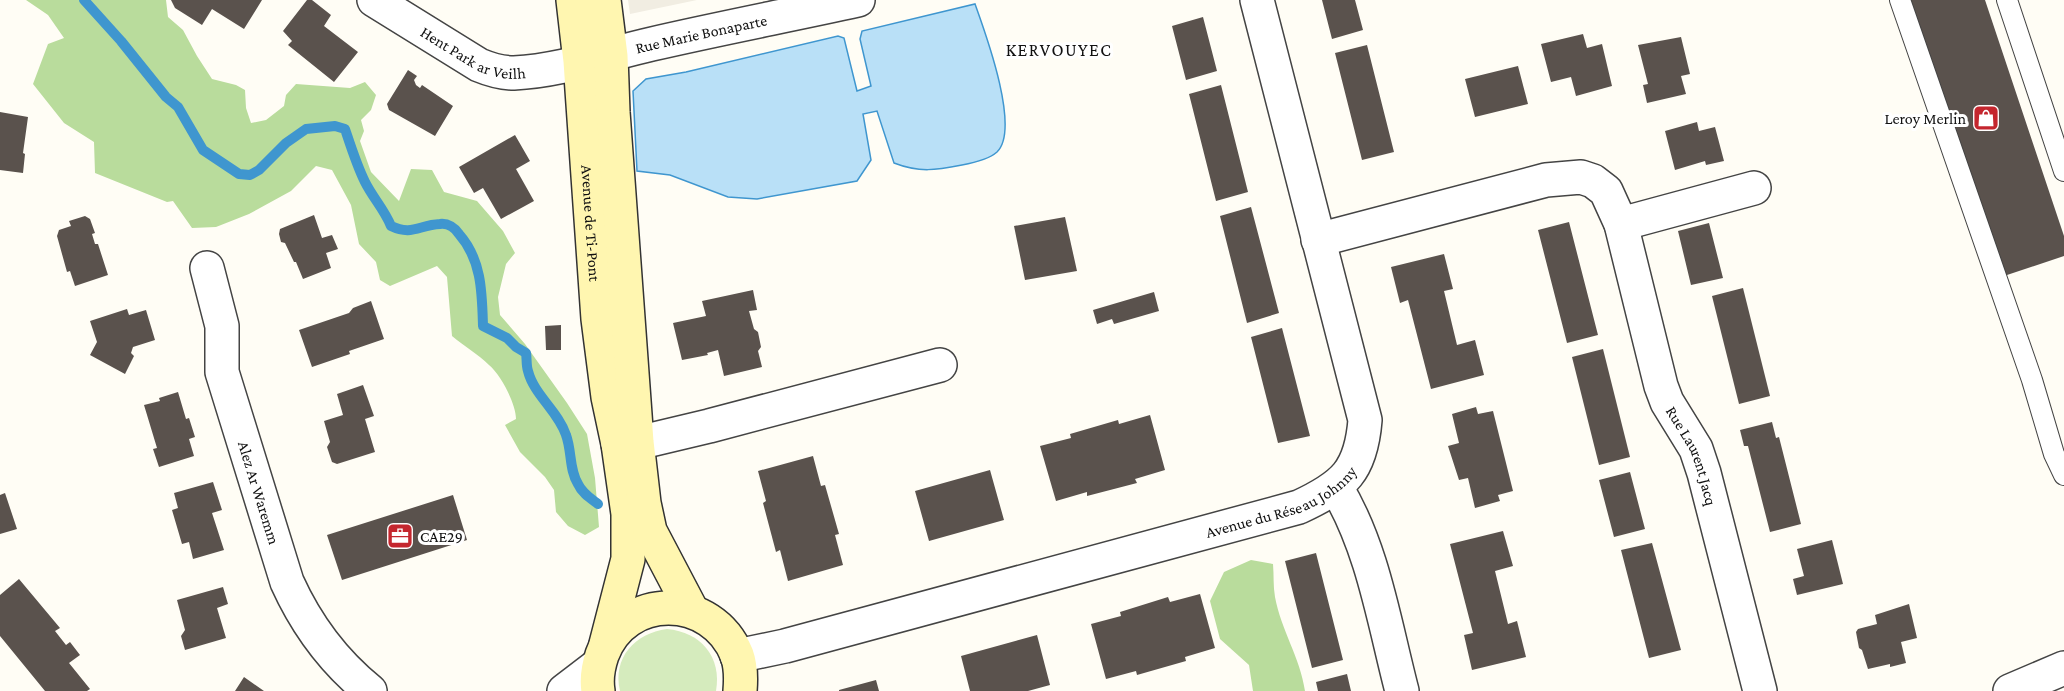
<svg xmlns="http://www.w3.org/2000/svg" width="2064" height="691" viewBox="0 0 2064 691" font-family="'Crimson Pro',serif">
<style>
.green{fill:#d5ebbd}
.forest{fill:#b9dc9c}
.plaza{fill:#f1ede2}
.water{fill:#b9e0f7;stroke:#3f96cf;stroke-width:1.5}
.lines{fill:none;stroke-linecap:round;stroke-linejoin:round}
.stream{stroke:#3f96cf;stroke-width:10}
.building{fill:#5a524d}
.lane-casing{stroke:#444;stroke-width:22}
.street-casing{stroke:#444;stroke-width:36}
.secondary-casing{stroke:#333;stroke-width:36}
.lane{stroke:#fff;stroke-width:20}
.street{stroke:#fff;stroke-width:33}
.secondary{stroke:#fff6b0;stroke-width:33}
.labels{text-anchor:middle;stroke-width:6;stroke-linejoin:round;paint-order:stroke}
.street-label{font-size:16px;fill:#111;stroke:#fff}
.poi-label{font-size:16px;fill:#111;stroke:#fff;text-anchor:end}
.neighbourhood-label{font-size:18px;letter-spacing:1.5px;fill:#111;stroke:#fff}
</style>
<rect width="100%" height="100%" fill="#fffdf5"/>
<path class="green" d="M667 629C701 632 722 657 716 691H620C612 658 635 633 667 629Z"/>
<path class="forest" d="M26 0H166L168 17 183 30 197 56 212 79 236 85 245 90 246 108 251 123 266 120 284 106 286 95 296 84 350 88 365 82 376 95 371 110 361 120 364 131 360 141 371 172 399 201 411 169 432 170 444 192 477 201 503 231 515 253 506 264 498 297 500 315 525 344 567 403 587 434 595 478 599 527 585 535 568 526 556 512 554 490 545 477 520 452 505 425 516 419C516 404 501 375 489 365 478 354 464 346 452 336L447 277 437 266 390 286 380 280 376 262 359 244 351 205 332 170 316 166 291 191 249 214 216 227 192 228 173 201 167 202 95 173 94 142 64 123 33 84 48 44 64 38 48 15Z
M1251 560 1273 564C1274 575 1273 586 1275 597 1281 630 1300 657 1305 691H1253L1249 665 1220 639 1210 601 1224 572Z"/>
<path class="plaza" d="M628 0H697L630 14Z"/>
<path class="water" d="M975 4C985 32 1021 129 997 152 988 160 973 163 962 165 936 170 920 173 894 163L877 111 863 114 871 160 857 181 757 199 728 197 670 175 637 171 633 91 646 79 686 72 838 36 844 38 857 91 871 86 860 39 862 31Z"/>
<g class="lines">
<path class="stream" d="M84 0 121 41 166 97 178 107 203 150 239 174 250 175 259 170 286 143 306 129 335 126 345 129C351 147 357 166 365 182 373 198 384 209 391 226 412 236 419 225 440 224 448 223 455 228 459 234 482 260 482 293 483 326L507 338 516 347 526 353C527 358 526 365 528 371 534 395 558 411 566 435 572 451 569 470 578 484 582 493 590 498 598 504"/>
</g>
<path class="building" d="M171 0H262L244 29 212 9 202 25 175 8Z
M307 0H312L331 15 324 26 358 52 334 82 288 45 292 41 283 31Z
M1322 0H1355L1363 30 1332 39Z
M1908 0H1985L2064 236V256L2001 277Z
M1203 17 1217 71 1186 80 1172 26Z
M1583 34 1587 48 1602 44 1612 86 1576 96 1571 77 1551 82 1541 44Z
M1681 37 1690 74 1681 76 1686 94 1647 103 1643 85 1648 84 1638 45Z
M1367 45 1394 152 1362 160 1335 53Z
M1518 66 1528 104 1475 117 1465 79Z
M408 70 417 76 414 80 416 85 420 88 422 85 453 106 435 136 389 110 387 104Z
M1221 85 1248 192 1216 201 1189 94Z
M0 112 28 117 23 153 25 154 23 173 0 170Z
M1697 122 1699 131 1715 127 1724 161 1706 165 1705 161 1675 170 1665 131Z
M515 135 530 161 516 169 534 201 501 219 483 188 474 193 459 167Z
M1251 207 1279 313 1247 323 1220 216Z
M314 215 322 238 332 235 338 249 326 253 331 268 303 279 296 262H294L285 243 281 242 279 234 280 229Z
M85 216 90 219 95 233 92 234 95 244H98L108 275 75 286 70 271 67 272 57 236 59 230 71 226 69 221Z
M1065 217 1077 271 1025 280 1014 226Z
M1569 222 1598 335 1567 343 1538 230Z
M1709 223 1723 278 1691 285 1678 231Z
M1444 254 1453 289 1444 291 1457 345 1475 340 1484 375 1431 389 1408 300 1400 303 1391 267Z
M1743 288 1770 396 1739 404 1712 296Z
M753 290 757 310 749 311 754 329 758 332 761 347 758 351 762 367 724 376 718 350 707 353 708 355 682 360 673 323 706 316 702 301Z
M1154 292 1159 311 1114 324 1112 319 1097 324 1093 310Z
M371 301 384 339 349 351 350 354 312 367 299 330 349 313 353 308Z
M127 309 129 315 146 310 155 340 133 347 131 353 134 356 125 374 90 355 97 342 90 321Z
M561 325V350H546L545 326Z
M1282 328 1310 436 1278 443 1251 337Z
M1603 349 1630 457 1599 465 1572 357Z
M363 385 374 416 365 419 375 452 337 464 332 462 327 447 330 442 324 421 343 415 337 394Z
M178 392 186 419 189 418 195 437 189 439 194 456 159 467 153 449 157 448 144 405 160 401 159 398Z
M1476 407 1478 414 1493 411 1513 491 1498 495 1500 501 1475 508 1468 478 1459 480 1448 446 1459 443 1452 414Z
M1150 415 1165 470 1135 479 1137 483 1087 496V492L1056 501 1040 446 1071 438 1070 434 1118 420 1119 424Z
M1772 422 1776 438 1779 437 1801 524 1770 532 1748 446H1744L1740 430Z
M813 456 821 486 825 485 839 534 835 535 843 565 788 581 780 550 776 552 763 503 766 501 758 471Z
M990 470 1004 520 929 541 915 491Z
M1630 472 1645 529 1614 537 1599 480Z
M213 482 222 510 212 513 224 550 193 559 189 542 182 544 172 510 178 508 174 493Z
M5 493 17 529 0 534V495Z
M453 495 467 540 342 580 327 535Z
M1503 531 1513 566 1495 571 1508 624 1517 621 1526 657 1472 670 1464 635 1473 633 1450 544Z
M1832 540 1843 584 1797 595 1793 579 1804 576 1797 549Z
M1652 543 1681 650 1649 658 1621 550Z
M1316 553 1343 660 1312 668 1285 561Z
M19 579 60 628 55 631 66 645 70 642 80 655 69 663 90 689 87 691H45L0 636V595Z
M223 587 228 604 217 608 226 638 185 650 181 636 185 630 177 600Z
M1200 594 1215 648 1185 657 1186 661 1137 675 1136 671 1106 679 1091 624 1121 616 1120 612 1168 597 1170 602Z
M1909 604 1917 638 1901 642 1906 663 1890 667V664L1868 669 1862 650 1859 648 1856 632 1858 629 1877 624 1875 615Z
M1037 635 1050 685 1028 691H970L961 656Z
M1347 674 1351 691H1318L1316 682Z
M244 677 264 691H235Z
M876 680 879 691H839V690Z"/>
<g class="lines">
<defs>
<path id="lane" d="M1900 0 2032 380 2054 454 2064 475
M2007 0 2064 171"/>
<g id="street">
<path id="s1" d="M374 0 479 65C491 70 501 73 514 73 560 71 608 54 652 44 721 28 790 15 858 0"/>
<path d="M1621 224 1754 188"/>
<path id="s2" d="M1318 240 1546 180 1581 177 1593 181 1606 191 1621 224 1661 386 1667 402 1696 449 1704 473 1760 691"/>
<path id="s3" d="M207 268 222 326V372L287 582C306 624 334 662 370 691"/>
<path d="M618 444 646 441 709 426 940 365"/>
<path d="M1336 487C1373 548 1384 622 1402 691"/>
<path id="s4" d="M737 656 785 646 1299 507C1344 486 1361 471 1365 420L1257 0"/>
<path d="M564 691 598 665"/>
<path d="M2010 691 2064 668"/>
</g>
<g id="secondary">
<path id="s5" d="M573 0 580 61 598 319 608 397 618 444 628 514V559L606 644"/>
<path d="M604 0 611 56 613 112 637 442 644 503 650 531 692 611"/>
<path d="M598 691C596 679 598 667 602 655 625 592 712 593 737 655 741 666 741 679 740 691"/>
</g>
</defs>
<use href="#lane" class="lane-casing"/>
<use href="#street" class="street-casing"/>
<use href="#secondary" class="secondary-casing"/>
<use href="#lane" class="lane"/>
<use href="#street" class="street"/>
<use href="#secondary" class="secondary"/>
</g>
<defs>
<symbol id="shop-square" viewBox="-11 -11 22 22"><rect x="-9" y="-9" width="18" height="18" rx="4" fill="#c4262e" stroke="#fff"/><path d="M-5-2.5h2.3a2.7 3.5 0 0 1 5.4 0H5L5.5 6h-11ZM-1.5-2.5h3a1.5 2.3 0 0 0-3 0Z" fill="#fff"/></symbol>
<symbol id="office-square" viewBox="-11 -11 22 22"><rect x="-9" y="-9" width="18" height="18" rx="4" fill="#c4262e" stroke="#fff"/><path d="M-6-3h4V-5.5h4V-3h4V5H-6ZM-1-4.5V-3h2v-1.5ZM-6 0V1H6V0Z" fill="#fff"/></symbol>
</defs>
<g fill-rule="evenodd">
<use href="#shop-square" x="1971" y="103" width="30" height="30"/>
<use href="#office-square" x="385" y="521" width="30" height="30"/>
</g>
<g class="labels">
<g class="street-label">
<text dy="6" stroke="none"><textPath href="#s1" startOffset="351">Rue Marie Bonaparte</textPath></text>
<text dy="6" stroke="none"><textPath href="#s1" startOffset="114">Hent Park ar Veilh</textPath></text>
<text dy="6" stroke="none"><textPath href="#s5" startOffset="224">Avenue de Ti-Pont</textPath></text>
<text dy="6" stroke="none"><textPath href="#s2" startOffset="580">Rue Laurent Jacq</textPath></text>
<text dy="6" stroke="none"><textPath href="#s3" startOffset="232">Alez Ar Waremm</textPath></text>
<text dy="6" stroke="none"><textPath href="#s4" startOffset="567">Avenue du Réseau Johnny</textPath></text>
</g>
<g class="poi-label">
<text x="1966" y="124">Leroy Merlin</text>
<text x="420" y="542" text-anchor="start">CAE29</text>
</g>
<g class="neighbourhood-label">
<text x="1059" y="56">KERVOUYEC</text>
</g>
</g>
</svg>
